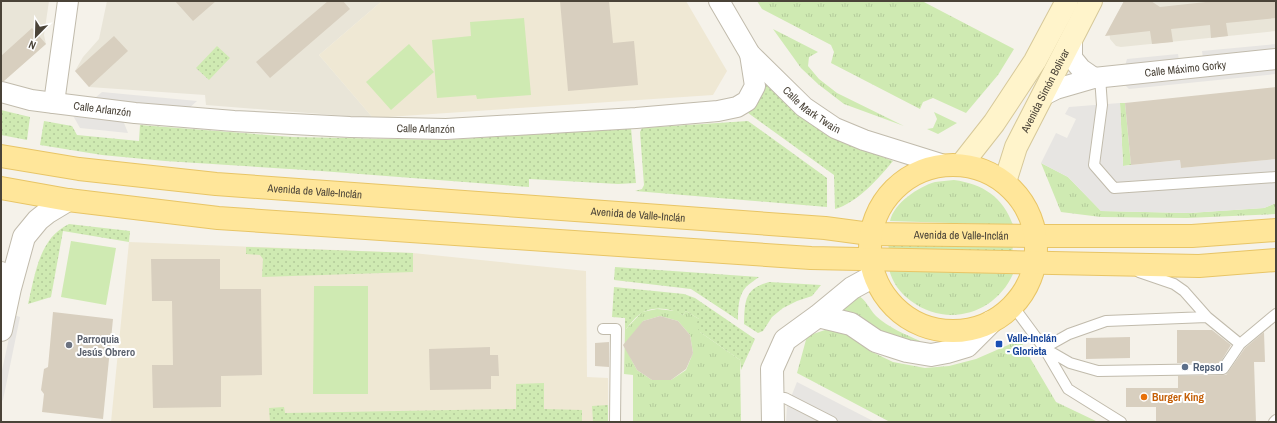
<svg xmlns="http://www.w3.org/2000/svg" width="1277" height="423" viewBox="0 0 1277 423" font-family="'Archivo Narrow',sans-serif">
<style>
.residential{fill:#e9e5d8}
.education{fill:#efe8d4}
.grass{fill:url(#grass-tufts);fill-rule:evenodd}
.park{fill:url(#park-dots)}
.pitch{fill:#cfeab2}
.parking{fill:#e7e5e2}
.building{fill:#d8cfbf}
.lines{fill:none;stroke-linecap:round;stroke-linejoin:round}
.service-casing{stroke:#c1bbac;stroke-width:12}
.minor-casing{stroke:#c1bbac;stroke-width:22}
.tertiary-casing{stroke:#c1bbac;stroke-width:24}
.secondary-casing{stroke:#d6c899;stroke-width:24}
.primary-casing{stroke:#e8c566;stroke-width:24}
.service{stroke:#fff;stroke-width:10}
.minor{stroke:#fff;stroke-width:20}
.tertiary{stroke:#fff;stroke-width:22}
.secondary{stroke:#fff4cb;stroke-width:22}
.primary{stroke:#ffe69a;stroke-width:22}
.transit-dot{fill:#1a4fb4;stroke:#fff;stroke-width:1.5}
.worship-dot{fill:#6b7280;stroke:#fff;stroke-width:1.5}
.service-dot{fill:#5c6f8a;stroke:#fff;stroke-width:1.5}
.food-dot{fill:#e8710a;stroke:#fff;stroke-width:1.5}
.labels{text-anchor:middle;stroke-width:4;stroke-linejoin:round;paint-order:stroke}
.street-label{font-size:11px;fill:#4a4338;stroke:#fff}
.transit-label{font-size:11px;font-weight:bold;fill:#164399;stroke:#fff;text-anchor:start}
.worship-label{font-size:11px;font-weight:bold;fill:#5b616d;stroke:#fff;text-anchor:start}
.service-label{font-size:11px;font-weight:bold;fill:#4e5e75;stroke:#fff;text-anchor:start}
.food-label{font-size:11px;font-weight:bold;fill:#c56008;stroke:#fff;text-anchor:start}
</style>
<defs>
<pattern id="grass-tufts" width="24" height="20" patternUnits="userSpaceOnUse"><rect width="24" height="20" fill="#cfeab2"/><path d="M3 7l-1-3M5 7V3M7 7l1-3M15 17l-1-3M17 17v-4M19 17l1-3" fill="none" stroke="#b3ca9a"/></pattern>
<pattern id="park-dots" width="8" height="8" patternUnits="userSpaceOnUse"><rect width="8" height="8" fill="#cfeab2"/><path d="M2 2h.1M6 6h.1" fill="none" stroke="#b3ca9a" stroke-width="1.8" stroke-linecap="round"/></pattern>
</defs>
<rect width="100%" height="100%" fill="#f5f2ea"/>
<path class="residential" d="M1 1H49L44 35 46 44 6 79 1 78Z
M107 1H382L319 55 373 118 206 105 205 95 89 87 75 71 83 57 99 39Z
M1124 1H1276V31L1121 47 1116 46 1110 39 1109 29Z"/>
<path class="education" d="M382 1H686L727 71 713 95 373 118 319 55Z
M129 242 413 253 586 271 587 377 608 378V422H111Z"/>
<path class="grass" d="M757 1H922L1014 49 998 75 966 113 933 98 923 102 920 109 831 63 834 52 831 45 762 9Z
M773 29 818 52 809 57 808 66 819 79 837 93 904 126 844 104 818 84 801 68Z
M1120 103H1125L1131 165 1123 166Z
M934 112 957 123 938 134 927 129 933 128 937 119Z
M1041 163 1068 177 1101 211 1189 213 1264 208 1276 203V214L1187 218 1101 217 1061 212Z
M954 180C983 184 1003 197 1013 225L890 221C894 203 918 187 935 182 941 181 947 181 954 180Z
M889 269 1013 274C995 314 947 328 911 301 900 293 892 282 889 269Z
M857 295C866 299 869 309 876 316 889 328 905 334 920 341V348L837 315Z
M657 309 676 311 683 315 686 311 699 319 700 332 740 360 741 421 633 422V375L624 374 625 330 642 312ZM660 316 678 321 690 335 693 353 686 370 671 380H652L637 370 631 359 629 349 643 321Z
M825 330 842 331 870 351 893 362 925 368 949 366 976 359 1022 339 1023 346 1056 402 1098 422H890L797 373 807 336Z"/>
<path class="park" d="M217 46 230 58 209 80 196 68Z
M759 76 847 143 893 161C879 178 857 203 835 209L834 175 744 110Z
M1 110 30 117 27 140 1 135Z
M44 121 72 126 77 135 139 141 140 125 293 137 445 140 631 128 636 183 618 184 529 179V187L321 171 165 161 102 155 40 145Z
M748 121 827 178V207L635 191 642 189 644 185 640 132 642 128Z
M69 224 130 231 129 242 63 231 51 297 28 304C35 275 39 238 69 224Z
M888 243 1013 245 1012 254 889 250Z
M246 247 413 253V272L262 277 263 259 260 255 246 254Z
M615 267 759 277C755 280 750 283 746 287 738 296 738 309 738 320L691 289 614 280Z
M769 282 821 285 812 296 797 301 783 308 772 317 763 331 758 333 744 324C745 301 744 289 769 282Z
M614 287 684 294 695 298 755 339 741 370 740 360 700 332 695 325 699 319 686 311 683 315C671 308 656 306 643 312 636 316 630 324 625 330V318L612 317Z
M544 383V409L582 410V422H270L269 408 284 407 285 413 516 409V384Z
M608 405V422H593L592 406Z"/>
<path class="pitch" d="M524 18 531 95 477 99 476 95 437 98 432 40 471 36 470 22Z
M409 44 434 72 391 110 366 82Z
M71 241 116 248 106 305 61 297Z
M314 286H368V394H313Z"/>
<path class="parking" d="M1276 44V50L1203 58 1202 51Z
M1178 54 1179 60 1125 66 1127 59Z
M1276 69V74L1129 89 1124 84Z
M102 92 197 101 186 111 89 103Z
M1120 103 1123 166 1180 160 1181 168 1276 159V203L1264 208 1189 213 1101 211 1068 177 1041 163 1056 133 1067 138 1076 119 1065 114 1069 107Z
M71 112 122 118 128 133 80 128Z
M14 315 20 317 3 400 1 401V375Z
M797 382 875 422H786L787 407Z"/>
<path class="building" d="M175 1H216L193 21Z
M328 1H343L350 9 270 78 256 62Z
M560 1H609L613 43 634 41 638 85 568 91Z
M1124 1H1151L1160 7 1215 1H1276V18L1226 23 1228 36 1211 38 1210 25 1171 29 1173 42 1152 44 1150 31 1105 36Z
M32 28 46 44 4 81H1V56Z
M114 36 128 51 89 87 75 71Z
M1276 87V159L1181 168 1180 160 1131 165 1125 103Z
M151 259H220V289H261L262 375 221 376V407L153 408 152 365H173L172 301H152Z
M53 312 113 319 103 419 42 412 44 394 41 390 44 369 48 367Z
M660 316 678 321 690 335 693 353 686 369 671 380H652L637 370 623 345 643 321Z
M1177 330H1212L1231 345 1220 363H1177Z
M1264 332 1265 362H1254L1256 422H1156V407H1126V388H1178V376L1226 375 1245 348Z
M1130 337V358L1086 359V338Z
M609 342V367L595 366V343Z
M490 347V355H498L499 376H491V389L430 390 429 349Z"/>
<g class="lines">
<defs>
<path id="service" d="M1100 77 1102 105 1094 165 1114 188 1276 177
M1139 272 1174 284 1184 291 1207 317 1240 344 1276 314
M1013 306 1044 348 1070 363 1098 371 1223 369 1240 344
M603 329H616L615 422
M773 398H785L832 422
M1121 422 1068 389 1044 348 1069 334 1106 321 1207 317
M1274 422 1276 420"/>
<g id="minor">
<path id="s1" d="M719 1 750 54 804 107 835 128 864 140 944 165"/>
<path d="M1072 38V58L1081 69 1094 78"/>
<path id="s2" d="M1 92 31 100 54 103 135 113 234 121 350 127 446 129 636 118 718 111 737 107 747 101 755 86 750 54"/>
<path id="s3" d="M1042 96 1056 89 1094 78 1276 59"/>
<path d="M54 103 68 1"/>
<path d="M1 272 10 288"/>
</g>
<path id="tertiary" d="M818 316 851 324 876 341 907 351 931 355 947 352 967 346 991 322
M1 330 10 288 24 237 38 220 48 212 68 200
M773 422 772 369 785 340 818 316 852 288 874 276"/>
<g id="secondary">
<path d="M961 165 994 123 1035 61 1067 1"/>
<path id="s4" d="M1005 182 1016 147 1091 1"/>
</g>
<g id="primary">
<path id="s5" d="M1 156 79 169 216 184 825 228 870 234 1036 236H1192L1276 230"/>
<circle cx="953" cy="248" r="83"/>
<path d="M1 188 68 200 218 218 811 258 1199 266 1276 260"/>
</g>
</defs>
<use href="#service" class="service-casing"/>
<use href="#minor" class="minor-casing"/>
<use href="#tertiary" class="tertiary-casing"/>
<use href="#secondary" class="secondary-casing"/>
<use href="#primary" class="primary-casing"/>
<use href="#service" class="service"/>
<use href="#minor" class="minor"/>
<use href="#tertiary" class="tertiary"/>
<use href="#secondary" class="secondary"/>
<use href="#primary" class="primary"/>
</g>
<rect class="transit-dot" x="995" y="340" width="8" height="8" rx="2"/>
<circle class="worship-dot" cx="69" cy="345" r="4"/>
<circle class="service-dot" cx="1185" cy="367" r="4"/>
<circle class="food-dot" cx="1144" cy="397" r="4"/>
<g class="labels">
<g class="street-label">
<text dy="4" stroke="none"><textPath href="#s3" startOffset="147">Calle Máximo Gorky</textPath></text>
<text dy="4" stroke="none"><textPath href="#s4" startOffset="100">Avenida Simón Bolivar</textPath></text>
<text dy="4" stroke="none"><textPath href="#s1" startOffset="145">Calle Mark Twain</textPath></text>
<text dy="4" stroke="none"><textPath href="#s2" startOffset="103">Calle Arlanzón</textPath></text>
<text dy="4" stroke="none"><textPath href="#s2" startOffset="427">Calle Arlanzón</textPath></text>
<text dy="4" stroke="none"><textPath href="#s5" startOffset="316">Avenida de Valle-Inclán</textPath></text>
<text dy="4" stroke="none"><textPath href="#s5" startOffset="640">Avenida de Valle-Inclán</textPath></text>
<text dy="4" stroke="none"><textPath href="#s5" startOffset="964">Avenida de Valle-Inclán</textPath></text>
</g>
<g class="transit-label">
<text x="1007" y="342">Valle-Inclán<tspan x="1007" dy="13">- Glorieta</tspan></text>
</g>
<g class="worship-label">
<text x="77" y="343">Parroquia<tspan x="77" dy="13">Jesús Obrero</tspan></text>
</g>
<g class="service-label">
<text x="1193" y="371">Repsol</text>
</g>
<g class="food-label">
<text x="1152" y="401">Burger King</text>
</g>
</g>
<rect width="1277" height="423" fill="none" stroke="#4a4338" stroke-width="4"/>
<g transform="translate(36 36) rotate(203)" stroke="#ffffff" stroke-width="3" paint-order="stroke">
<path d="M0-3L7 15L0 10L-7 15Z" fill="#4a4338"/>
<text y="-6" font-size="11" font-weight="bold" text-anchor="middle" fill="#4a4338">N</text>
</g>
</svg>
